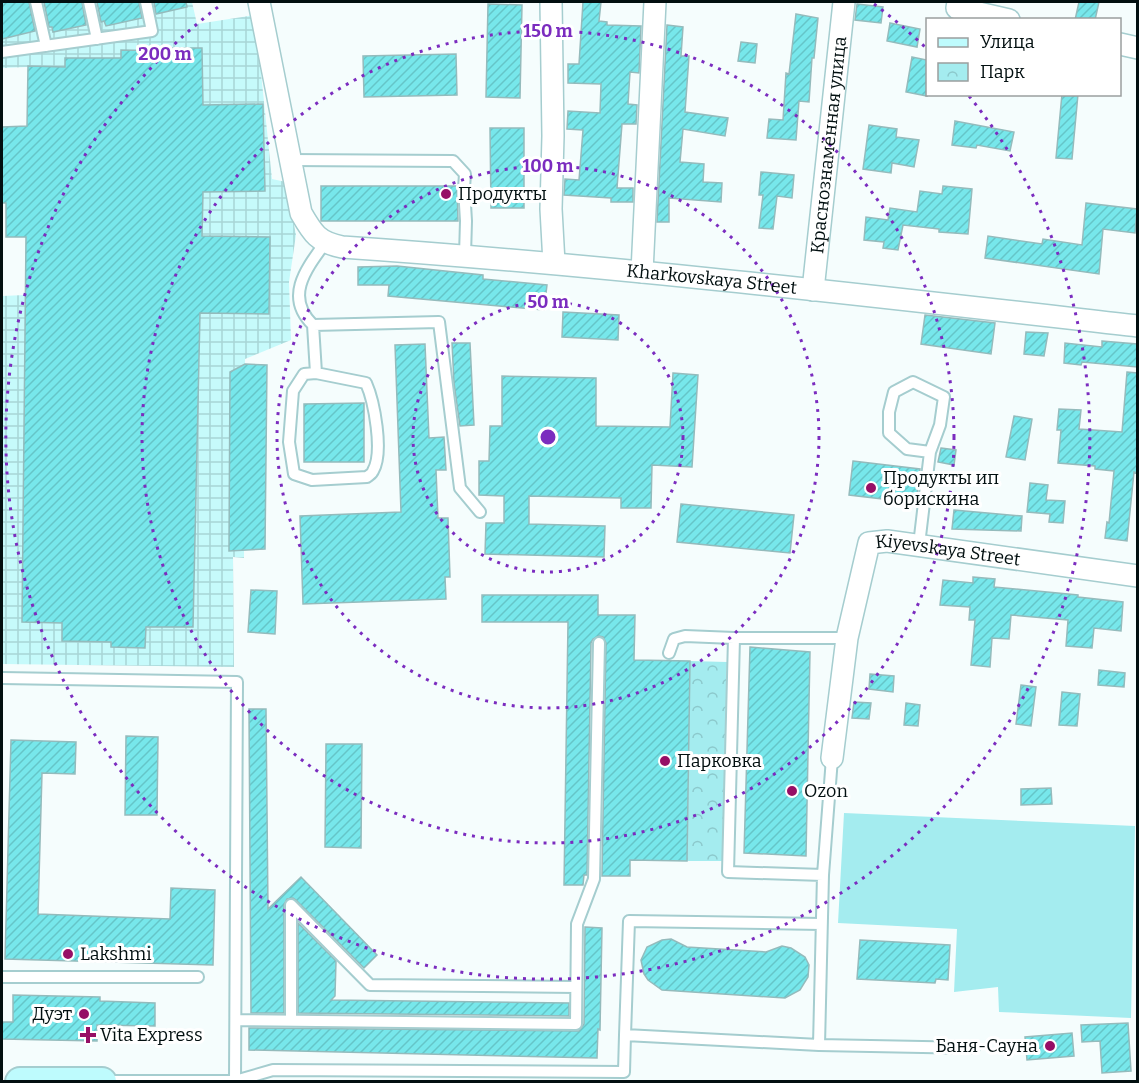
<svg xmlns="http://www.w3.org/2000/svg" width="1139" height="1083" viewBox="0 0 1139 1083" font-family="Bitter,serif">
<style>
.industrial{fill:url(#industrial-grid)}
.grass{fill:#a4ecef}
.park{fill:url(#park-crowns)}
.building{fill:url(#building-hatch);stroke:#94bbbc;stroke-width:1.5}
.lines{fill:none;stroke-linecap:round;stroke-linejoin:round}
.service-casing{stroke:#a5cdcf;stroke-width:14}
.minor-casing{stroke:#a5cdcf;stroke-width:24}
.secondary-casing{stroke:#a5cdcf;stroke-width:32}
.service{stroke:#fff;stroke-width:10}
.minor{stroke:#fff;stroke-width:21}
.secondary{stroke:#befbfd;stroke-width:28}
.ring{fill:none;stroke:#7b2cbf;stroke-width:3;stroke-dasharray:3 6}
.poi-dot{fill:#960f66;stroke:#fff;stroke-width:2}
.labels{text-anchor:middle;stroke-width:6;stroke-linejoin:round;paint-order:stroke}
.street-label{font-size:18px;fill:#020f10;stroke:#fff}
.poi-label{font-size:18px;fill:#020f10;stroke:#fff;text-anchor:start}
.centre{fill:#7b2cbf;stroke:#fff;stroke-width:3}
.ring-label{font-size:18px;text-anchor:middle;font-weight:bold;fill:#7b2cbf;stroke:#fff;stroke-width:6;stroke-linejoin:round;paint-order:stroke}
</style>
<defs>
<pattern id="industrial-grid" width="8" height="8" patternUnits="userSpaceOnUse" patternTransform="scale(1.5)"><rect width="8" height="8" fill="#c6fafb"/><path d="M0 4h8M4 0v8" fill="none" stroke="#a8d5d6"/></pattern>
<pattern id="park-crowns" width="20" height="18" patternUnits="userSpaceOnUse" patternTransform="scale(1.5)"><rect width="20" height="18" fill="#a4ecef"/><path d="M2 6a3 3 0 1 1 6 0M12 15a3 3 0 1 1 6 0" fill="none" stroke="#8cc9cc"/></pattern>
<pattern id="building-hatch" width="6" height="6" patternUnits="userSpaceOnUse" patternTransform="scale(1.5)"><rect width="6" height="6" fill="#77e7eb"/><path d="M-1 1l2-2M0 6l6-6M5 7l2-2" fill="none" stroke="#65c5c8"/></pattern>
</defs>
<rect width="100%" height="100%" fill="#f5fdfd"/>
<path class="industrial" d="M2 2H192L197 24 255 15 272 179 286 182 296 235 289 282 291 340 245 359 244 558 233 557 234 667 2 664V296L25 295 28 67 2 68Z"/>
<path class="grass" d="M844 813 1135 826 1131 1018 999 1012 998 987 954 992 957 929 838 923Z"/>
<path class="park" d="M690 661 727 662 724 861H687Z"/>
<path class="building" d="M2 2H29L35 31 2 39Z
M44 2H82L86 25 53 32 52 27H49Z
M97 2H139L142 18 106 26 104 21 101 22Z
M154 2H186L187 7 156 14Z
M583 2H601L599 21 607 22V25L641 26 639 73 630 72 628 104 637 105 636 124H622L617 188H633V202H611V198L564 195 565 179 579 180 583 130 567 129 568 111 600 113 601 84 568 83V64H579Z
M1079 2H1099L1095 20H1075Z
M488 4 522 5 520 98 486 97Z
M857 4 883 7 881 23 855 20Z
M796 14 818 18 814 58H812L809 102 799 101 796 140 767 138 769 119 783 120 786 73 789 74Z
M890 23 920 29 917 47 887 41Z
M667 25 683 27 681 56H689L685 112 728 118 725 136 683 129 680 162 704 164 703 182 722 183 721 202 669 198V222H657Z
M741 42 757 44 755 63 738 61Z
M172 48H202L203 105 263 104 265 191 203 192 202 236 270 237 269 314 200 313 193 627H146L145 648 111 647V642L62 641V623L22 622 26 237H6V203H2V127L27 126 28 66 65 67V58H121V50L172 51Z
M456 54 457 95 364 97 363 56Z
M912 57 927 60V96L906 92Z
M1062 94H1078L1072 159 1056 158Z
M955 121 1014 132 1010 151 977 145 976 148 952 145Z
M869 125 897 129 896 137 919 140 914 167 892 163 891 173 863 169Z
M490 128H524V208H491Z
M761 172 794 175 792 198 777 196 773 229 759 228 763 195H759Z
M321 186H457L458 221H321Z
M943 186 972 189 968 234 939 232V229L903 225 898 250 883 248 884 242 864 240 866 217 888 220 890 208 917 212 920 191 942 194Z
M1086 203 1137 209 1135 233 1103 229 1099 274 985 258 988 236 1042 244 1043 239 1082 245Z
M397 266 483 275V279L547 285 544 310 388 296 389 285H358V267Z
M563 312 619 315 618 340 562 337Z
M925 315 995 323 991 354 921 344Z
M1026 332 1048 333 1044 356 1024 354Z
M1102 341 1137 344V367L1082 362 1081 365 1064 363 1065 343 1102 347Z
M452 343H470L474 425 460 426 454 383Z
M425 344 429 438 444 437 446 470H436L438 518H448L450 577H445L446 599 303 604 300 516 401 512 395 345Z
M245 364 267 365 265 549 229 551 230 372Z
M1127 372 1137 373V473L1134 472 1127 541 1105 538 1107 522 1109 523 1114 471 1095 469V466L1058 463 1061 430H1057L1059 409 1081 410 1079 429 1122 432Z
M673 373 698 375 692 467 652 465 651 508H621V498L529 496V524L605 526 604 557 485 554 486 523H504V496L479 495V461H489L490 426H502V376L596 378V426L670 427Z
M364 403V462H304V404Z
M1014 416 1032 419 1025 460 1006 457Z
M941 448 956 450 954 465 938 462Z
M853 461 920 469 916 503 849 495Z
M1030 483 1048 485 1046 500 1065 501 1063 523 1049 522 1050 514 1027 512Z
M681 504 794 515 790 553 677 542Z
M954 510 1022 516 1021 531 952 529Z
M973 577 995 579 994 587 1078 595V597L1123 602 1121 631 1094 628 1092 648 1066 646 1068 620 1011 615 1009 639 992 638 990 667 971 665 975 620H969L970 607 940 605 943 580 973 583Z
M251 590 277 591 275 634 248 632Z
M482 595H598V615H635L634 660 690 661 687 861 630 860V876H602L606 643 603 637 599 636 593 639 591 643 587 875H584L583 885H564L568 622H482Z
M750 647 810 652 806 856 744 853Z
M1099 670 1125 673 1124 687 1098 685Z
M870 674 894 676 893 692 869 689Z
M1021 685 1036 687 1031 726 1016 724Z
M1062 692 1080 694 1077 726 1059 725Z
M854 702 871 703 869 719 852 718Z
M906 703 920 705 918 726 904 725Z
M249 709H266L268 909 301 877 377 955 364 968 296 900 293 898 287 899 284 905V1013H251Z
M126 736 158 737 157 815H125Z
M11 740 76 742 75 774 42 773 38 914 170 919 171 888 215 890 213 965 5 959Z
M326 744H362L361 848 325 847Z
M1051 788 1052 804 1021 805V789Z
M298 923 336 961 335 996 331 1000 569 1003V1016L298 1013Z
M585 927 602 928 600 1030 598 1029 597 1058 249 1050V1028L579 1031 584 1024Z
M671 939 687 947 766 952 782 946 791 948 805 957 809 965 808 977 800 990 785 998 662 990 648 980 644 974 641 960 647 947 662 940Z
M860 940 950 945 948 980 936 979 935 983 857 979Z
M13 995 100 997V1001L155 1003V1026L97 1025V1041L2 1039V1022H13Z
M1128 1023 1131 1071 1102 1073 1100 1041 1082 1042 1081 1025Z
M1072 1033 1074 1056 1027 1060 1025 1037Z"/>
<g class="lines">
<defs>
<path id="service" d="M36 2 46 46
M89 2 97 39
M2 52 152 31 146 2
M290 160 453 161 465 174 464 188 466 221 465 255
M325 243C306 269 284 297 313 325L439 322 460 488 480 512
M313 325 316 373 366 383C374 401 384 452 373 471 372 474 369 475 367 477L312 480 294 474 289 442 293 391 304 374 316 373
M919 545 930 452 940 425 944 397 913 382 894 392 889 412V433L907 449 930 452
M734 638 728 872 823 875 832 758
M669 653 674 639 685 636 734 638H847
M2 678 237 682 235 1081
M2 977H198
M237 1020 576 1024 577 924 594 879 599 643
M291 1020V905L370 985 576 987
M625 1035 629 921 821 924
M819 1045 823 875
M104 1081H235L273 1070 624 1072 625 1035 819 1045 974 1048"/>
<g id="minor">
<path id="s1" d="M259 2 301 213C313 234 318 242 342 247 608 265 873 296 1138 326"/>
<path d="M551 2 553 136 551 209 554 263"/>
<path d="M958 2 957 8 1009 20"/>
<path d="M1120 44 1138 48"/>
<path d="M642 272 655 2"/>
<path id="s2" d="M813 290 844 2"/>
<path id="s3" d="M832 758 847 638 869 543 887 541 1138 576"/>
</g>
<path id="secondary" d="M20 1082H102"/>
</defs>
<use href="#service" class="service-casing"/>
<use href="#minor" class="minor-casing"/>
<use href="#secondary" class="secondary-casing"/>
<use href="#service" class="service"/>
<use href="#minor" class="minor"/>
<use href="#secondary" class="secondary"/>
</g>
<g class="ring">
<circle cx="548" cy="437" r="135"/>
<circle cx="548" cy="437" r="271"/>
<circle cx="548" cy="437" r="406"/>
<path d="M874 4A542 542 0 0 1 925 47M969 96A542 542 0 1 1 222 4"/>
</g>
<g class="poi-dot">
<circle cx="446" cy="194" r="6"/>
<circle cx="871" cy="488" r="6"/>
<circle cx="665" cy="761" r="6"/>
<circle cx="792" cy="791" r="6"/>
<circle cx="68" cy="954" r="6"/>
<circle cx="84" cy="1014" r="6"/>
<path d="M85 1026h6v6h6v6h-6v6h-6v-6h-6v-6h6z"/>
<circle cx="1050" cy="1046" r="6"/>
</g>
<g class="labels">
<g class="street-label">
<text dy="6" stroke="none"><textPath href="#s2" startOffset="146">Краснознамённая улица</textPath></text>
<text dy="6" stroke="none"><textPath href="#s1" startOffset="642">Kharkovskaya Street</textPath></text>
<text dy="6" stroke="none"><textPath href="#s3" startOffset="298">Kiyevskaya Street</textPath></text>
</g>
<g class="poi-label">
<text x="458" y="200">Продукты</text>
<text x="883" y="484">Продукты ип<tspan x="883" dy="21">борискина</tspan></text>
<text x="677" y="767">Парковка</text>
<text x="804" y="797">Ozon</text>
<text x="80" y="960">Lakshmi</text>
<text x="72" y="1020" text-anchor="end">Дуэт</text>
<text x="100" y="1041">Vita Express</text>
<text x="1038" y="1052" text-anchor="end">Баня-Сауна</text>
</g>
</g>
<circle cx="548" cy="437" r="9" class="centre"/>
<g class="ring-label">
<text x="548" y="37">150 m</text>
<text x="165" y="60">200 m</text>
<text x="548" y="172">100 m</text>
<text x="548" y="308">50 m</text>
</g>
<rect width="1139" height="1083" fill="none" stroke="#020f10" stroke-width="6"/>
<rect x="926" y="18" width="195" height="78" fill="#ffffff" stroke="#9a9f9f" stroke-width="1.5"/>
<rect x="938" y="38" width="30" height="9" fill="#befbfd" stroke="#9a9f9f" stroke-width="1.5"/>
<text x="980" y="48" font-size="18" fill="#020f10">Улица</text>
<rect x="938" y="63" width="30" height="18" fill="url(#park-crowns)" stroke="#9a9f9f" stroke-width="1.5"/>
<text x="980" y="78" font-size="18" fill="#020f10">Парк</text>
</svg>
